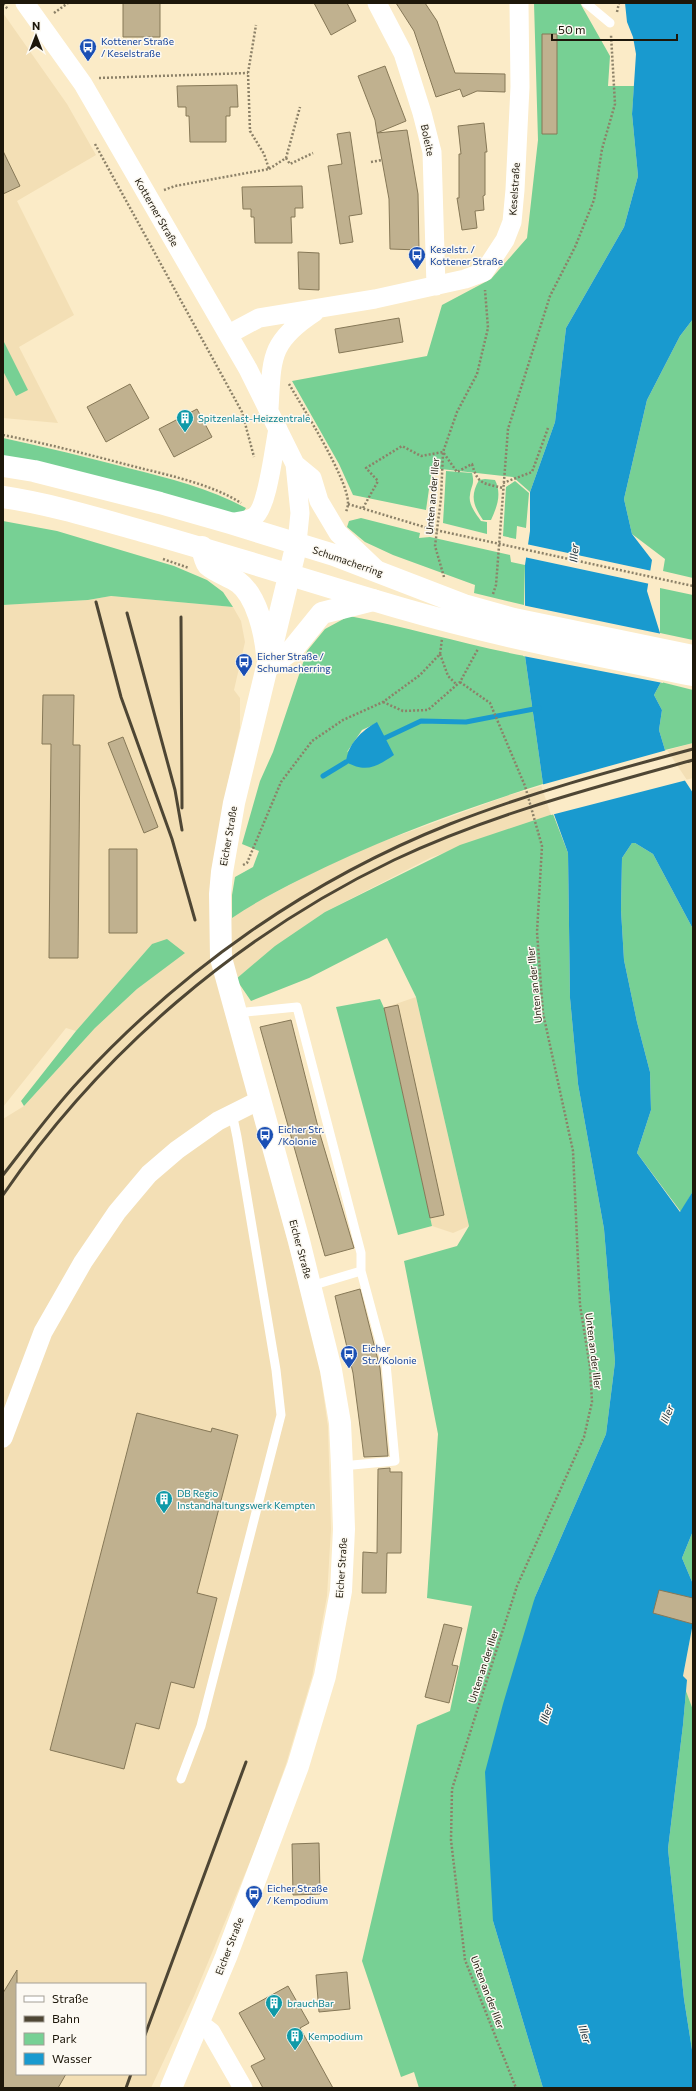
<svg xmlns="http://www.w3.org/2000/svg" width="696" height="2091" viewBox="0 0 696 2091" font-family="Commissioner,sans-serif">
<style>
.built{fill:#f3dfb5;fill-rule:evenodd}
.green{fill:#77d094;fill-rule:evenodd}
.water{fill:#199acf}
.pier{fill:#fbebc7}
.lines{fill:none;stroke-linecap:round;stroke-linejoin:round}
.stream{stroke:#199acf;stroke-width:5}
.building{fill:#c0b18f;stroke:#867857}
.path{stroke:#8c8168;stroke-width:2.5;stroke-dasharray:2 2;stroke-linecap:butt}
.lane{stroke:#fff;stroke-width:9}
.street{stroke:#fff;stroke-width:19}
.secondary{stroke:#fff;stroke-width:22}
.primary{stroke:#fff;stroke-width:22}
.rail{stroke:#4e4634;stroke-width:3}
.labels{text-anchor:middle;stroke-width:3;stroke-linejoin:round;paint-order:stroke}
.transit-label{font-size:10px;fill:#164399;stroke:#fcf9f2;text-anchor:start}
.street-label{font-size:10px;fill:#1d170a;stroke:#fcf9f2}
.culture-label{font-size:10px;fill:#0d838f;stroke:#fcf9f2;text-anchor:start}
.water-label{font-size:11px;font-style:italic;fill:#1b2e39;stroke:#fcf9f2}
</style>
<rect width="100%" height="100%" fill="#fbebc7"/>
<path class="built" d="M3 13 67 104 96 155 17 201 74 315 19 347 58 423 3 418Z
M111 596 233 607 241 621 245 642 234 690 240 698V728L224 801 213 931 251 905 320 869 373 845 510 795 693 743V778L553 814 430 858 325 912 275 947 236 979 272 1182 318 1357 328 1427 331 1529 327 1596 312 1677 286 1764 257 1845 194 1996 151 2088H3V1119L24 1106 95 1028 137 989 185 952 152 944 76 1031 66 1028 3 1107V605L88 600ZM17 1984H145V2074H17Z
M416 997 469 1226 453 1233 432 1226 384 1008Z
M693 1623V1710L686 1691 687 1680 683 1677Z"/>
<path class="green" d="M534 3H580L610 56 608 86H634L632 114 638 176 624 227 566 328 555 422 530 492 513 477 432 468 426 510 353 495 339 464 292 381 427 356 442 305 491 279 527 238 538 140Z
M693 319V578L663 571 665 559 632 534 624 499 647 400 680 336Z
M3 340 28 390 16 396 3 371Z
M3 438C45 447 86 457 128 468 168 478 209 488 246 508L242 514 232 516 3 458Z
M446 471 472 473C475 485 471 485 470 495 468 504 476 514 481 521L487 522V534L443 523Z
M485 479 495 480C502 494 497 507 491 520H483C473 505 470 496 479 480Z
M515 481 529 493 526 528 517 526 516 539 503 536 506 487Z
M361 518 420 533 419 538 430 537 510 555 511 562 525 565 524 605 474 593 475 585 393 555 365 542 347 527 349 521Z
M3 521 57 531 174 566 207 580 223 592 233 607 111 596 88 600 3 605Z
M660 588 693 595V640L660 633Z
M349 616C408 627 466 645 525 656L543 784C461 810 378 840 301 879 277 891 254 903 232 918V895L235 877 253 867 259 851 242 844 260 781 273 752 307 651 325 629ZM377 723 347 752 362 730Z
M661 682 693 690V743L665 750 659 730 662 710 654 695Z
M553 814 568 853 570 998 578 1084 604 1229 615 1362 606 1434 535 1597 493 1921 543 2088H419L414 2072 401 2077 362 1961 417 1725 450 1711 472 1606 427 1598 438 1434 404 1261 457 1246 469 1226 416 997 387 938 309 978 251 1001 236 979 275 946 325 912 460 845Z
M632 843H635L653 854 693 929V1191L681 1212 637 1153 651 1110 650 1072 637 1022 624 960 621 910 622 858Z
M167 939 185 953 137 989 95 1028 24 1106 21 1101 76 1031 152 944Z
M380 999 384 1008 432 1226 398 1235 336 1007Z
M693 1531V1584L682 1558Z
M686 1691 693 1710V2056L684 1999 668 1849 683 1725Z"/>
<path class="water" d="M625 3H693V319L680 336 647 400 624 499 632 534 652 560 647 591 660 633 661 682 654 695 662 710 659 730 665 750 693 793V929L653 854 635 843H632L622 858 621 910 624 960 637 1022 650 1072 651 1110 637 1153 680 1212 693 1191V1531L682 1558 693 1584V1623L683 1676 687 1680 683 1725 668 1849 684 1999 693 2056V2088H543L493 1921 485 1772 503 1704 535 1597 606 1434 615 1362 604 1229 578 1084 570 998 568 853 543 784 525 656V565L530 531V492L555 422 566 328 624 227 638 176 632 114 636 54 633 37 627 22Z
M377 722 394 755C376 767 366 773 346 762 348 744 361 731 377 722Z"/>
<path class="pier" d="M526 544 652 571 650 584 524 557Z
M522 605 662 634 663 683 523 656Z
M667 750 687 780 551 815 541 785Z"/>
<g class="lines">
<path class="stream" d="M385 738 421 721 466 722 539 708
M323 776 346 762"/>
</g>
<path class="building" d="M123 3H160V37H123Z
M314 3H347L356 21 331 35Z
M396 3H425L437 21 455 73 505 74V92L477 91 463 97 460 89 436 97 414 31Z
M542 34H557V134H542Z
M385 66 406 121 377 133 375 120 358 76Z
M237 85 238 107H230V116H226V142H190L189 116H186V107H178L177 86Z
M484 123 487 152H485V195L483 196 484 210 475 211 477 228 462 230 457 198H459V154H461L458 126Z
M407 130 418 194 419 250 390 249 389 199 377 133Z
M350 132 362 214 349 216 353 242 340 244 328 166 342 164 337 134Z
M3 151 20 186 3 194Z
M302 186 303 208H295V217H291L292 243H255L254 217H251V209H243L242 187Z
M298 252 319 253V290L299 289Z
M399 318 403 342 339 353 335 329Z
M130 384 149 418 106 442 87 407Z
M197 409 212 437 174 457 159 429Z
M43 695H74L73 745H80L78 958H49L51 744H42Z
M123 737 158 827 144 833 108 743Z
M109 849H137V933H109Z
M398 1005 444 1215 430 1218 384 1008Z
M291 1020 319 1131 354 1248 325 1256 260 1027Z
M360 1289 380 1368 388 1456 364 1457 353 1373 335 1296Z
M137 1413 211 1432 212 1428 238 1435 197 1593 217 1598 194 1688 171 1682 159 1729 136 1723 124 1769 50 1750Z
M390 1468V1472H402L401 1553H387L386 1593H362L363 1552 377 1553 378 1469Z
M659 1590 693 1598V1624L653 1613Z
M444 1624 462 1628 452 1665 458 1666 449 1703 425 1697Z
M319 1843 320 1894 293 1895 292 1844Z
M17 1970V2074H66L58 2088H3V1993Z
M347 1972 350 2009 319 2012 316 1975Z
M288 1986 309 2023 300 2028 333 2088H263L251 2066 265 2059 239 2013Z"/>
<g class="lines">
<path class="path" d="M3 4 8 9
M617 12 619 3
M54 13 68 3
M99 78 248 73
M95 144 242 412 254 457
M286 158 290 164 313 153
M371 162 382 160
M269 169 286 158 300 107
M164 190 175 186 269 169 264 154 250 131 248 73 256 25
M289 384C303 408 348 479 348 503 348 506 347 509 346 512
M3 435C49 444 94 456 140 468 172 476 213 485 241 503
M503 483 532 472 548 428
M348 504 431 529 693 586
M363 508 378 481 366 468 402 446 421 456 443 452 457 472 472 464C478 485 483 483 503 488
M163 559 189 568
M444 577 435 546 441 498 443 452 457 412 477 374 488 328 485 290
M493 594 496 585 508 429 550 296 575 247 594 200 602 149 615 104 611 35
M440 654 448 676 457 685
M460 682 490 703 525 786 542 846 537 932 543 1013 573 1151 580 1305 590 1367 592 1402 584 1437 517 1586 452 1789 451 1840 465 1960 516 2088
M383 702 403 711 428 710 460 682 478 649
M243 865 247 863 281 782 312 741 343 720 383 702 420 675 440 654 442 639"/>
<path class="lane" d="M586 3 610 23
M236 1013 297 1007 361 1253V1271
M311 1286 361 1271 386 1364 395 1461 342 1466
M181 1779 201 1726 281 1415 276 1370 237 1137 232 1113"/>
<path class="street" d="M25 3 83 84 248 369 295 464 300 513 297 543
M377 3 403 53 422 113 432 152 436 286
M229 334 259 318 375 299 465 279 484 272 505 240 512 222 515 190 520 87 519 3
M269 409C272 358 269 342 315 312
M295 464 312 478 319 501 338 533 378 571
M230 523C237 521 247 521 254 517 268 508 274 447 278 429
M3 1438 43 1332 83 1262 117 1212 149 1174 177 1150 218 1121 260 1100
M198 2022 211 2032 243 2088"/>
<path class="secondary" d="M202 547C203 552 205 561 208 565 216 572 229 576 238 582 257 596 265 633 267 655
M268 667 292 650 322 613 373 600
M171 2088 226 1957 298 1766 325 1676 341 1591 344 1529 342 1466 340 1423 331 1370 299 1241 221 958 220 894 222 872 234 803 297 543"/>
<path class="primary" d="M3 466 34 471 160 503 230 523 334 555 464 605 514 619 693 656
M3 497C50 504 96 518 142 531 228 555 314 583 400 608 496 636 595 655 693 675"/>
<path class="rail" d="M96 602 121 697 172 839 195 920
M127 613 175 790 182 830
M181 617 182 808
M3 1175C28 1143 52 1110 79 1081 182 969 309 880 450 824 529 793 611 771 693 749
M3 1195C101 1052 238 935 394 860 489 815 592 788 693 760
M145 2035 246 1762
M126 2088 131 2074"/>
</g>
<defs>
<symbol id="bus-pin" viewBox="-11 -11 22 30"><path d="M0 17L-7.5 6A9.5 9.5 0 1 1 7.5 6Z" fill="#1a4fb4" stroke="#fcf9f2"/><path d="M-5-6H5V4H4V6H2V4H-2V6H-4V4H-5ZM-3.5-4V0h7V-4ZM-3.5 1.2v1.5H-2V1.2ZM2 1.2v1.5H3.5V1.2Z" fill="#fff"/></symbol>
<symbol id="building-pin" viewBox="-11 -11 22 30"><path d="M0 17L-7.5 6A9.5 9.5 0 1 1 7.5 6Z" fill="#0f9aa8" stroke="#fcf9f2"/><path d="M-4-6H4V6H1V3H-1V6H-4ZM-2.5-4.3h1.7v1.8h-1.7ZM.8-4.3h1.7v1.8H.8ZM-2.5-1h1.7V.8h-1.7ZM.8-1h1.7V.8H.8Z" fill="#fff"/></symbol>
</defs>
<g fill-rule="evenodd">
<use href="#bus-pin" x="78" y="37" width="20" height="27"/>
<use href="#bus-pin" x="407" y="245" width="20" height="27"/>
<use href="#building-pin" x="175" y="408" width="20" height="27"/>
<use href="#bus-pin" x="234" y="652" width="20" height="27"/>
<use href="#bus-pin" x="255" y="1125" width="20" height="27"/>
<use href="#bus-pin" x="339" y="1344" width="20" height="27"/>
<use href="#building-pin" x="154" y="1489" width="20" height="27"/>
<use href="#bus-pin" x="244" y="1884" width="20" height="27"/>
<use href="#building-pin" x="264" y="1993" width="20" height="27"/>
<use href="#building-pin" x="285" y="2026" width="20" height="27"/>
</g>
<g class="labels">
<g class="transit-label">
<text x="101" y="45">Kottener Straße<tspan x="101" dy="12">/ Keselstraße</tspan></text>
<text x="430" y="253">Keselstr. /<tspan x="430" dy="12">Kottener Straße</tspan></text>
<text x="257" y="660">Eicher Straße /<tspan x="257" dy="12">Schumacherring</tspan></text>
<text x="278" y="1133">Eicher Str.<tspan x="278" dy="12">/Kolonie</tspan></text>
<text x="362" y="1352">Eicher<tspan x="362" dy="12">Str./Kolonie</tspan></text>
<text x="267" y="1892">Eicher Straße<tspan x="267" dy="12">/ Kempodium</tspan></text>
</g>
<g class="street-label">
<text transform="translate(428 140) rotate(78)" y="4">Boleite</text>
<text transform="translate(514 189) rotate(-86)" y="4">Keselstraße</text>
<text transform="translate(157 212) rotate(60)" y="4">Kotterner Straße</text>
<text transform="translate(432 496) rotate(-85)" y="4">Unten an der Iller</text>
<text transform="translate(348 561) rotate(19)" y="4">Schumacherring</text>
<text transform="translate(228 836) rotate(-80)" y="4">Eicher Straße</text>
<text transform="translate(534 985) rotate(-96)" y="4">Unten an der Iller</text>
<text transform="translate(301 1249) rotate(75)" y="4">Eicher Straße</text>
<text transform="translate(594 1351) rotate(83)" y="4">Unten an der Iller</text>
<text transform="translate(341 1568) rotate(-86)" y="4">Eicher Straße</text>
<text transform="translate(483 1666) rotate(-72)" y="4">Unten an der Iller</text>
<text transform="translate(229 1946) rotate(-69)" y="4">Eicher Straße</text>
<text transform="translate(488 1992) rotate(69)" y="4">Unten an der Iller</text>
</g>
<g class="culture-label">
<text x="198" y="422">Spitzenlast-Heizzentrale</text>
<text x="177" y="1497">DB Regio<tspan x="177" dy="12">Instandhaltungswerk Kempten</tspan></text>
<text x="287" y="2007">brauchBar</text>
<text x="308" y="2040">Kempodium</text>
</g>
<g class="water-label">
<text transform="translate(574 553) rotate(-86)" y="4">Iller</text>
<text transform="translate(667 1414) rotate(-68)" y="4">Iller</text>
<text transform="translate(546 1714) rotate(-72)" y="4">Iller</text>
<text transform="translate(585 2034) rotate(72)" y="4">Iller</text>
</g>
</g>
<rect width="696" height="2091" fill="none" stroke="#1d170a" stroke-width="8"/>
<rect x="16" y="1983" width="130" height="92" fill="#fcf9f2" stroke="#a39f95"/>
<rect x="24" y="1996" width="20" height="6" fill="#ffffff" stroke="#a39f95"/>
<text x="52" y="2003" font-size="12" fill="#1d170a">Straße</text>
<rect x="24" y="2016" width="20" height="6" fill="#4e4634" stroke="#a39f95"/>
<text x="52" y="2023" font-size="12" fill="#1d170a">Bahn</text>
<rect x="24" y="2033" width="20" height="12" fill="#77d094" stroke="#a39f95"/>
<text x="52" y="2043" font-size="12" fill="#1d170a">Park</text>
<rect x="24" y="2053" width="20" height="12" fill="#199acf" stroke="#a39f95"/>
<text x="52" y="2063" font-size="12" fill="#1d170a">Wasser</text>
<g transform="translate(36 36)" stroke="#fcf9f2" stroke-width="3" paint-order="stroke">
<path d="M0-3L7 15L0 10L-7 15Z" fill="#1d170a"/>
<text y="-6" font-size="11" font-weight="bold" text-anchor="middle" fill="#1d170a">N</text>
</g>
<path d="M552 34v6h125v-6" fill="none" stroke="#1d170a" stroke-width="2"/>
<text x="558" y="34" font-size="12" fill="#1d170a" stroke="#fcf9f2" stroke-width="3" paint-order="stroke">50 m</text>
</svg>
